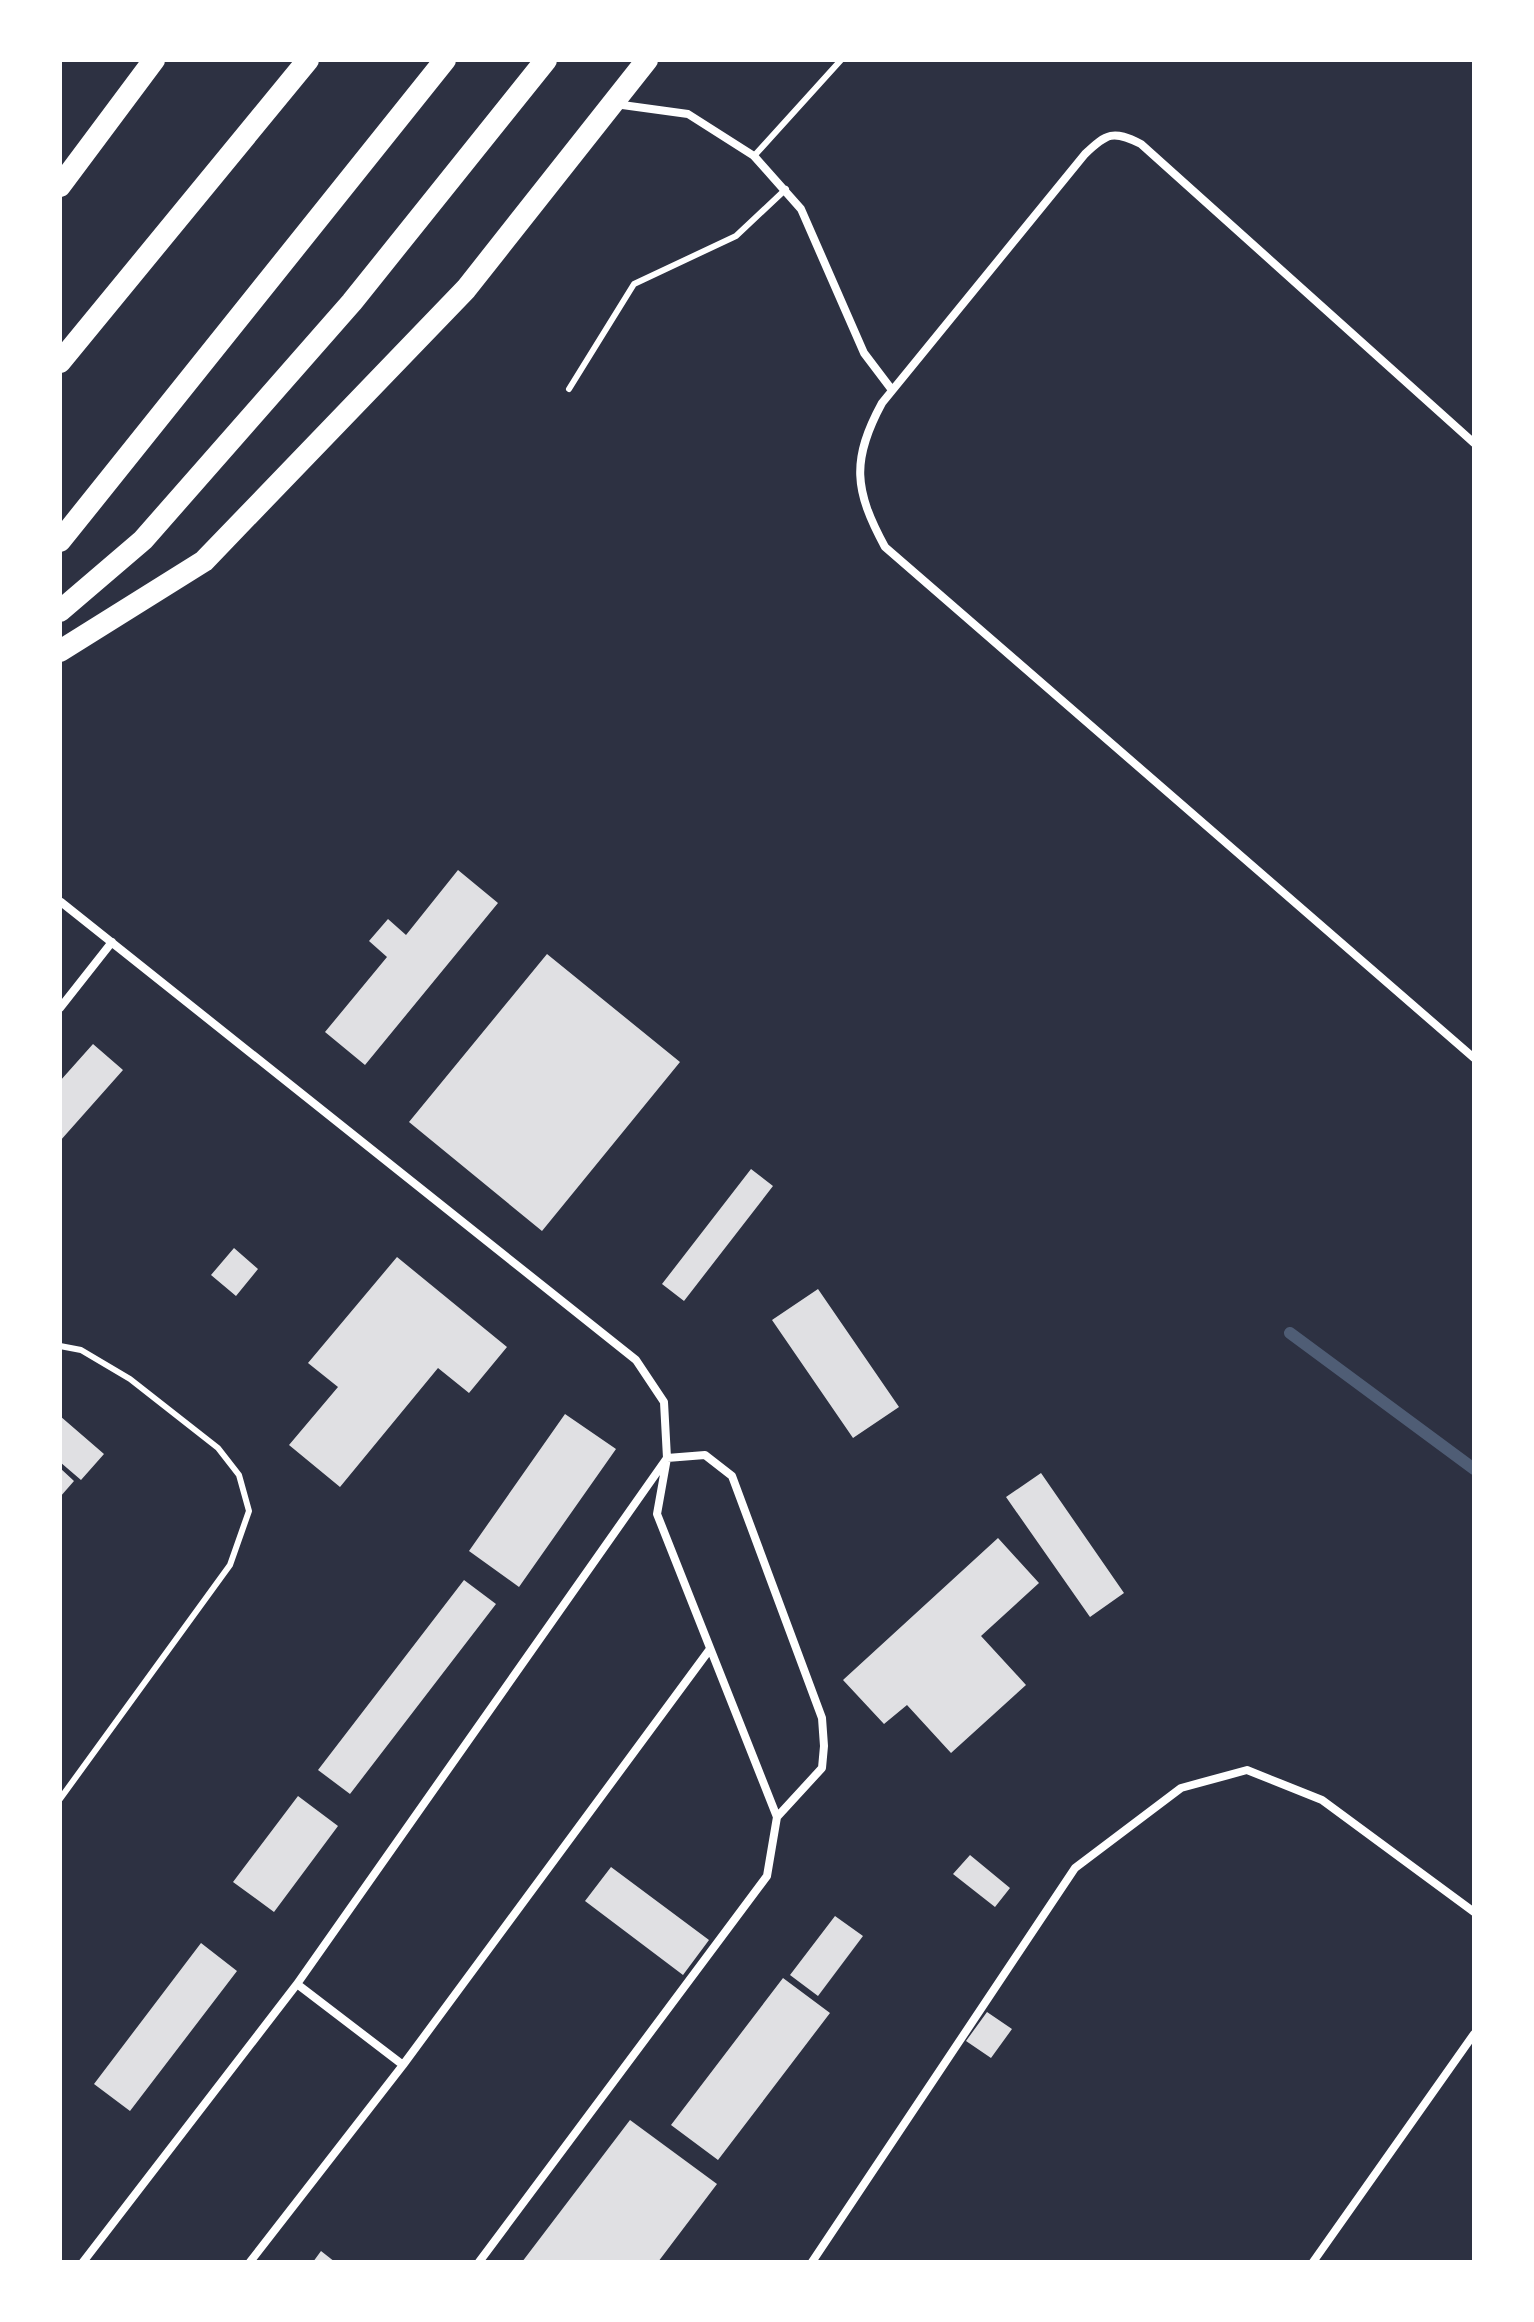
<svg xmlns="http://www.w3.org/2000/svg" width="1534" height="2322" viewBox="0 0 1534 2322" font-family="'Roboto Serif',serif">
<style>
.lines{fill:none;stroke-linecap:round;stroke-linejoin:round}
.stream{stroke:#4f5d75;stroke-width:12}
.building{fill:#e0e0e3}
.service{stroke:#fff;stroke-width:6}
.minor{stroke:#fff;stroke-width:8}
.trunk{stroke:#fff;stroke-width:22}
</style>
<rect width="100%" height="100%" fill="#2d3142"/>
<g class="lines">
<path class="stream" d="M1290 1333 1474 1469"/>
</g>
<path class="building" d="M458 870 498 903 365 1065 325 1032 387 957 369 941 388 919 406 935Z
M547 954 680 1062 542 1231 409 1122Z
M93 1044 123 1070 60 1141V1081Z
M751 1169 773 1186 684 1301 662 1284Z
M234 1248 258 1269 236 1296 211 1275Z
M397 1257 507 1347 469 1393 438 1368 340 1487 289 1445 338 1387 308 1363Z
M818 1289 899 1407 853 1438 772 1320Z
M565 1414 616 1449 519 1587 469 1551Z
M60 1416 104 1454 81 1480 60 1462Z
M60 1468 74 1481 60 1497Z
M1041 1473 1124 1593 1090 1617 1006 1497Z
M998 1538 1039 1583 981 1636 1026 1685 951 1753 907 1705 884 1724 843 1680Z
M464 1580 496 1604 350 1794 318 1770Z
M298 1796 338 1826 274 1912 233 1882Z
M970 1855 1010 1888 995 1907 953 1874Z
M611 1867 709 1940 683 1975 585 1901Z
M835 1916 863 1936 818 1996 790 1975Z
M201 1943 237 1971 130 2111 94 2084Z
M783 1978 830 2013 718 2160 671 2125Z
M987 2012 1012 2029 991 2058 966 2041Z
M630 2120 717 2184 658 2262H522Z
M321 2251 335 2262H313Z"/>
<g class="lines">
<path class="service" d="M754 156 841 60
M569 389 634 284 736 236 786 189
M60 1346 81 1350 130 1379 218 1448 239 1475 249 1511 230 1565 60 1799"/>
<path class="minor" d="M615 104 688 114 754 156 801 209 864 353 892 390
M1474 443 1141 144C1113 130 1107 133 1085 154L882 403C851 460 854 490 885 547L1474 1058
M61 902 636 1360 664 1402 667 1458 657 1514 777 1817 767 1876 479 2262
M60 1008 112 942
M297 1984 403 2065
M83 2262 297 1984 667 1458 705 1455 732 1476 822 1718 824 1746 822 1768 777 1817
M250 2262 403 2065 710 1649
M812 2262 1075 1868 1181 1788 1247 1770 1322 1800 1474 1912
M1313 2262 1474 2034"/>
<path class="trunk" d="M60 186 154 60
M60 362 308 60
M60 541 445 60
M60 611 143 540 352 302 546 60
M60 651 204 561 466 289 647 60"/>
</g>
<rect width="1534" height="2322" fill="none" stroke="#ffffff" stroke-width="124"/>
</svg>
